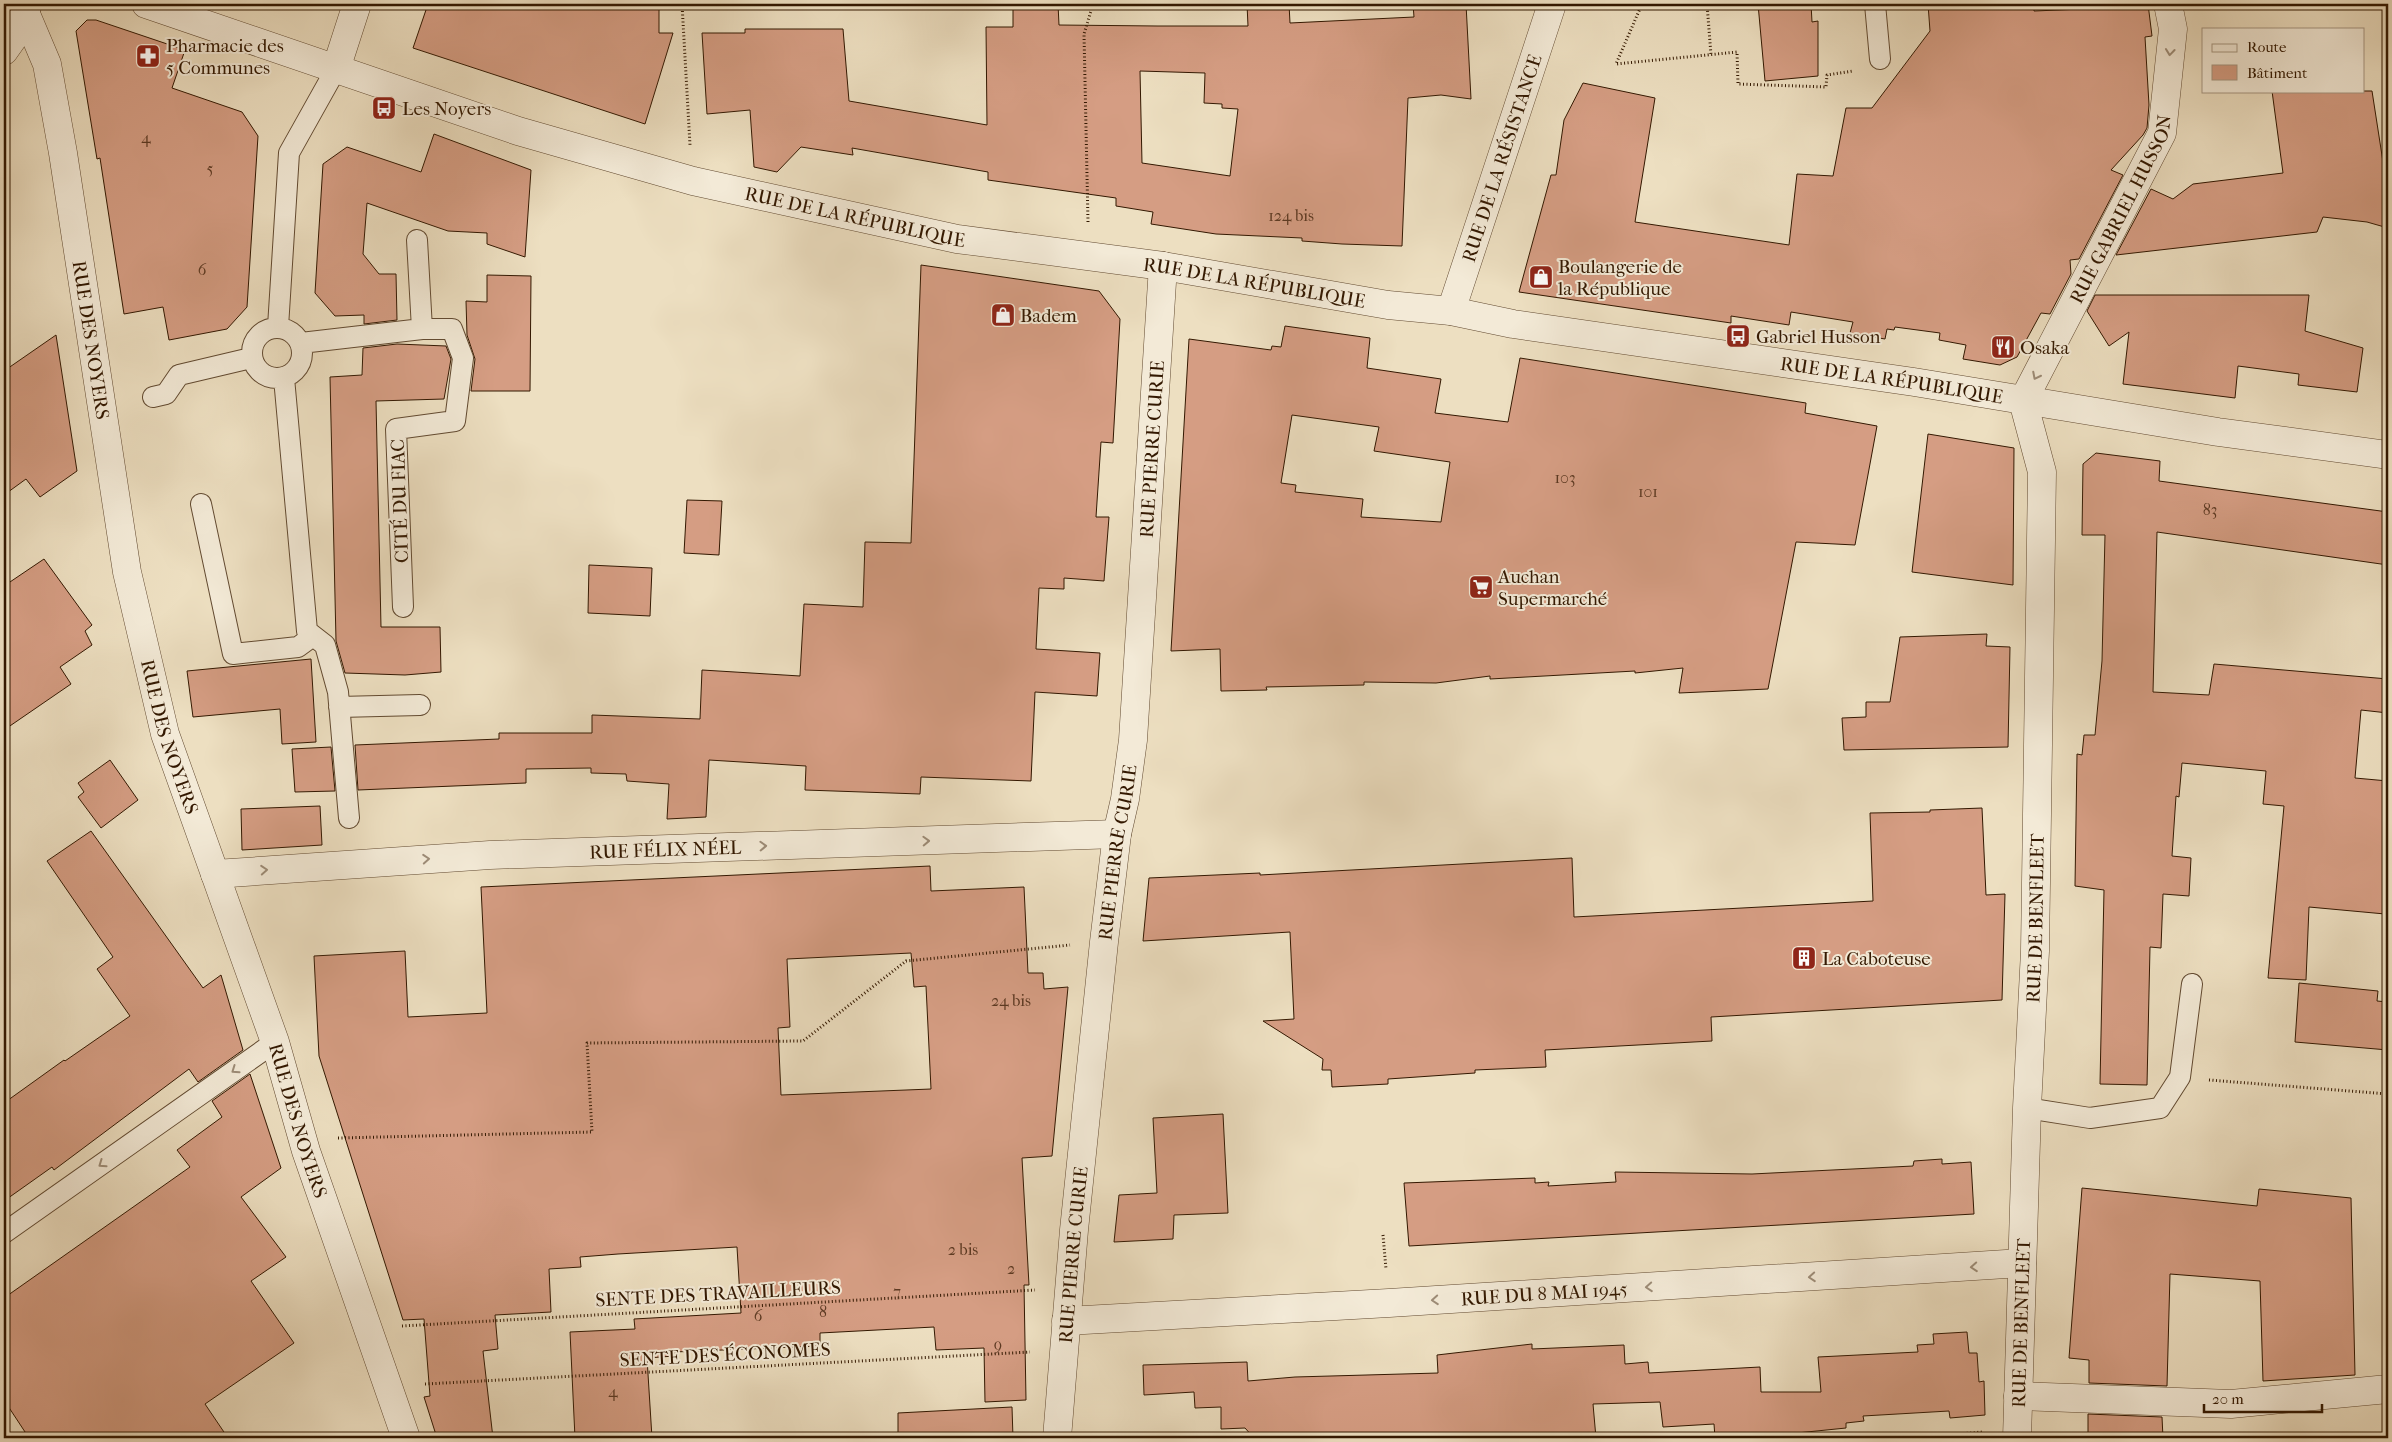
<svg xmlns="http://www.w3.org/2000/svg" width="2392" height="1442" viewBox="0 0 2392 1442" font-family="'IM FELL French Canon',serif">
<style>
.building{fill:#d59d83;stroke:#331801;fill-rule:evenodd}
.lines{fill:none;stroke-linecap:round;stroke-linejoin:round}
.lane-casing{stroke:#624a31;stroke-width:22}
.street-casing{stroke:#624a31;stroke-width:29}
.path{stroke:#331801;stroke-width:3;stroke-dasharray:1 2.5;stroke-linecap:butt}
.lane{stroke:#f3ead7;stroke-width:20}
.street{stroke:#f3ead7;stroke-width:28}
.oneway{stroke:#9d8c77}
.labels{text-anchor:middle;stroke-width:4;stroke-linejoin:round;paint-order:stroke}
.number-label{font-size:16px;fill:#5c3922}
.poi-label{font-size:19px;fill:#331801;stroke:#f3ead7;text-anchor:start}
.street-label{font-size:19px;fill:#331801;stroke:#f3ead7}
</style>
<rect width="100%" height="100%" fill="#eddfc1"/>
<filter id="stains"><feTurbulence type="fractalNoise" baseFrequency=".004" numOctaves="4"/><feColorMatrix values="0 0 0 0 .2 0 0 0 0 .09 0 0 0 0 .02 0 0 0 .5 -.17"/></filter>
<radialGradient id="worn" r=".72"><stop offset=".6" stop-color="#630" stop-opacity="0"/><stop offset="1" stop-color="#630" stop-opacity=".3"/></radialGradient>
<path class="building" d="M428 4H659V33H673L645 124 413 48Z
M1013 4H1058L1059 25 1157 26H1248L1247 4H1289L1290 23 1414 17 1413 4H1466L1471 99 1441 95 1408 98 1402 246 1342 244 1302 241V238L1216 234 1151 224 1153 212 1116 206V198L988 180V172L852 148 853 155 801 147 777 172 754 167 750 110 707 114 702 33H745V29H843L849 101 987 125 986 27H1013ZM1140 71 1205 73 1204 103 1222 104V108L1238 109 1230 176 1142 163Z
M1758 4H1811L1812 22 1818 21V76L1765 81Z
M1928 4H2034V11L2107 8V4H2148L2152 36 2145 37 2149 105 2147 128 2143 135 2111 170 2123 175 2079 259 2070 260 2071 274 2050 314 2041 313 2017 357 2000 365 1963 359 1966 345 1939 340 1940 333 1895 327 1894 330 1887 329 1885 339 1850 333 1853 322 1791 312 1789 325 1731 316V323L1519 292 1551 175H1556L1564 120 1583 83 1655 98 1635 222 1789 245 1797 174 1833 176 1846 108H1872L1930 31Z
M87 20H96L185 50 172 88 242 112 258 136 247 307 227 329 169 340 163 307 124 314 100 158 97 159 76 31Z
M2272 91H2372L2383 162 2388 161V228L2367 222 2323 217 2317 232 2116 255 2151 189 2173 199 2193 184 2283 173Z
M434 134 531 170 525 257 487 244V233L448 231 367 203 363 254 379 274H396L397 320 364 324V315L335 316 315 293 323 164 347 147 421 172Z
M921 265 1099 291 1120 319 1113 443 1101 442 1096 517H1109L1104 581 1064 578V589L1039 588 1036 649 1100 653 1097 696 1035 692 1031 781 921 777 920 794 805 790 806 766 709 760 706 817 667 819 669 784 627 781 626 774 591 773V768L526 769V783L358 790 355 745 499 739V733H592V715L700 719 702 670 800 676 804 604 863 607 865 542 911 543Z
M487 275 531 276 530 391H471L475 359 467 335 466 301 487 302Z
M2095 295H2309L2305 331 2363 348 2357 392 2298 385 2299 374 2238 366 2235 398 2123 384 2129 332 2109 346 2087 311Z
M1285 326 1370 338 1367 368 1441 379 1435 413 1508 422 1520 358 1806 403 1805 413 1877 426 1855 545 1796 542 1768 689 1679 693 1683 668 1635 673V671L1490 679V676L1436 683 1364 682V685L1266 687 1267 690 1221 691 1220 649 1171 651 1189 339 1271 350 1272 346 1281 347ZM1292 415 1379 427 1374 451 1450 462 1441 522 1361 517 1363 499 1295 492 1296 485 1281 483Z
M56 335 77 471 40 497 26 479 4 495V371Z
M397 344 446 346 451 359 444 399 376 401 381 627H440L441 672 405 675 345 673 336 641 330 377 362 375 363 348Z
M1928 434 2014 448 2013 585 1912 572Z
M2096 453 2160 461 2159 481 2388 512V565L2157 532 2153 692 2209 695 2214 664 2388 679V713L2361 710 2355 778 2388 781V875L2385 914 2309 907 2306 980 2268 978 2284 806 2263 804 2266 771 2182 763 2179 797 2176 796 2172 856 2191 858 2189 896 2163 894 2161 948 2150 947 2147 1085 2100 1084 2104 890 2075 886 2077 754 2082 755 2084 735H2095L2102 661 2105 535H2082L2083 464Z
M687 500 722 501 719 555 684 553Z
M44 559 92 625 85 631 92 645 60 667 71 684 4 730V586Z
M589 565 652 568 650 616 588 613Z
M1987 634 1986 646 2010 647 2008 747 1844 750 1842 718 1866 717V702H1890L1900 637Z
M311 659 316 742 282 744 280 709 193 717 187 671Z
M331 747 335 791 295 792 292 749Z
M110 760 138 800 101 828 78 797 84 792 78 783Z
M320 806 322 845 242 850 241 809Z
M1982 808 1986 895 2005 894 2002 1000 1711 1017 1712 1041 1545 1050 1546 1067 1475 1070V1073L1388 1079V1084L1332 1087 1331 1070H1322L1323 1059 1263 1021 1294 1019 1290 932 1143 941 1149 878 1260 873V875L1572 858 1574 917 1873 901 1870 813 1930 812V810Z
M91 831 203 988 221 975 243 1050 198 1082 189 1069 54 1170 52 1167 4 1201V1103L64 1060 65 1061 130 1016 97 969 113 957 47 861Z
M930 866 931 891 1024 887 1028 973H1043L1044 989 1068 987 1052 1156 1022 1158 1029 1285H1024L1026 1400 985 1402 984 1348 936 1350 934 1327 820 1333V1346L674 1352V1356L647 1358 652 1438H575L570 1332 635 1329 634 1319 741 1313 737 1247 618 1254 580 1257 581 1267 549 1269 551 1312 495 1315 498 1349 483 1351 493 1438H437L424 1397 430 1396 424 1319 403 1320 319 1056 314 956 405 951 408 1017 487 1013 481 887ZM911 953 914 987 926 986 931 1089 781 1095 778 1028 790 1027 787 959Z
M2299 983 2378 991 2377 1001 2388 1002V1050L2295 1042Z
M250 1074 281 1168 241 1197 286 1257 251 1281 294 1343 205 1404 228 1438H29L4 1400V1298L190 1167 177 1150 222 1117 212 1101Z
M1223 1114 1228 1213 1174 1215 1173 1239 1114 1242 1119 1195 1157 1193 1153 1118Z
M1942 1159V1164L1971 1162 1974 1214 1409 1246 1404 1183 1535 1178V1183L1549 1182 1548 1186 1616 1182 1615 1172 1752 1174 1913 1166 1914 1161Z
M2082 1188 2257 1206 2259 1189 2351 1198 2355 1375 2263 1381 2260 1281 2170 1274 2167 1386 2089 1383V1360L2069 1358Z
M1967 1332 1969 1353H1977L1979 1382 1984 1381 1985 1415 1950 1418 1949 1411 1863 1416 1864 1421 1846 1423V1428L1787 1434 1715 1438 1714 1424 1663 1427 1660 1402 1593 1404 1596 1438H1254L1245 1428 1221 1429V1407L1195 1408 1194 1392 1144 1395 1143 1365 1247 1362 1248 1381 1295 1377 1438 1373 1437 1355 1532 1344V1349L1624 1345 1625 1364 1648 1362 1649 1373 1760 1367 1761 1392H1821L1818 1357 1918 1352 1917 1345 1934 1344 1933 1334Z
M1012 1407 1013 1438H898V1413Z
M2088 1414 2162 1417 2163 1438H2088Z"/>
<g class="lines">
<defs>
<path id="lane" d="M1875 4 1880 59
M278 327 289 153 336 69
M252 353a25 25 0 1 1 50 0a25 25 0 1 1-50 0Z
M301 343 422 329 417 240
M284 378 307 631 325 645 338 692 349 818
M153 397 166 394 179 375 251 358
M201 504 233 654 298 647 313 636
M403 607 396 429 455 421 463 358 452 329H422
M339 707 420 705
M2027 1108 2090 1118 2160 1108 2180 1077 2192 984
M4 1233 275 1042"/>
<g id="street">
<path id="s1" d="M146 4 518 131 693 181 957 239 1163 266 1388 305 1451 311 1513 324 1914 382 2218 432 2388 455"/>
<path id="s2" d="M25 12 47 64 63 153 127 572 165 734 275 1042 306 1151 406 1438"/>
<path d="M4 51 16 34 28 4"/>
<path d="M336 69 357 4"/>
<path id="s3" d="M1451 311 1552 4"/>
<path id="s4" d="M2023 401 2162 133 2173 29 2168 4"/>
<path id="s5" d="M215 874 490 855 1117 834"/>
<path id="s6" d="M1066 1321 1389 1303 2022 1263"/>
<path d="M2018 1396 2231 1404 2388 1389"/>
<path id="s7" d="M1057 1438 1074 1230 1104 942 1117 834 1125 799 1133 740 1163 266"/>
<path id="s8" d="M2017 1438 2027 1108 2035 951 2042 472 2023 401"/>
</g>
</defs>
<use href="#lane" class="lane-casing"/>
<use href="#street" class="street-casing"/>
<path class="path" d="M682 4 690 145
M1642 4 1616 64 1737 52 1738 84 1826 87 1827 75 1853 71
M1707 4 1711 55
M1088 222 1084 34 1093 4
M2209 1080 2388 1094
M338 1138 592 1132 587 1043 803 1041 906 961 1070 945
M1383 1235 1386 1269
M402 1326 1035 1290
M425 1384 1030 1352
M1904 1438 1983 1432"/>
<use href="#lane" class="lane"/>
<use href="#street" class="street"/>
</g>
<defs><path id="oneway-chevron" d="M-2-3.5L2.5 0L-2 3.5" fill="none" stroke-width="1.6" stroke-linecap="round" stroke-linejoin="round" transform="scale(1.25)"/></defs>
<g class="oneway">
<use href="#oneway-chevron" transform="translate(2170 52) rotate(96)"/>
<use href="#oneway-chevron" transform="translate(2036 376) rotate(117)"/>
<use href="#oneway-chevron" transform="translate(926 841) rotate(-2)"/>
<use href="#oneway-chevron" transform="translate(763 846) rotate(-2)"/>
<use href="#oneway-chevron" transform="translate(426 859) rotate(-4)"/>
<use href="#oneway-chevron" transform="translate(264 870) rotate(-4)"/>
<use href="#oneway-chevron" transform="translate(235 1070) rotate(145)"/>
<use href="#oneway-chevron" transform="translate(102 1164) rotate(145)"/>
<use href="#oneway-chevron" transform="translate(1974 1267) rotate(176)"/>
<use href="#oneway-chevron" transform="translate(1812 1277) rotate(176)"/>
<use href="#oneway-chevron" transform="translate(1649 1287) rotate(176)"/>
<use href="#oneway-chevron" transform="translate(1435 1300) rotate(176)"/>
</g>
<defs>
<symbol id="pharmacy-square" viewBox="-11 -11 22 22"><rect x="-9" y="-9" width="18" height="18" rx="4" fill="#8f2418" stroke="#f3ead7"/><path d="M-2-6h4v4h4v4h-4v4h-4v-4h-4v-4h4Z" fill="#fff"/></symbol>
<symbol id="bus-square" viewBox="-11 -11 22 22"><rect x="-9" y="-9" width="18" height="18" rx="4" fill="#8f2418" stroke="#f3ead7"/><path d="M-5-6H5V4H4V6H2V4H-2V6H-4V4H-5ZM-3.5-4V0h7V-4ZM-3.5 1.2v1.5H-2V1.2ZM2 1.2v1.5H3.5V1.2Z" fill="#fff"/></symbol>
<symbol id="shop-square" viewBox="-11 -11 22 22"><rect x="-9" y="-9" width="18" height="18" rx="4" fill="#8f2418" stroke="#f3ead7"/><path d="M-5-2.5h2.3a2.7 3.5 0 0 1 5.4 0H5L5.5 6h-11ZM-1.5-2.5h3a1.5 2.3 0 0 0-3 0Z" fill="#fff"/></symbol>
<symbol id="restaurant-square" viewBox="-11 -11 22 22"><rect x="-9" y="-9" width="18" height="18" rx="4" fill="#8f2418" stroke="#f3ead7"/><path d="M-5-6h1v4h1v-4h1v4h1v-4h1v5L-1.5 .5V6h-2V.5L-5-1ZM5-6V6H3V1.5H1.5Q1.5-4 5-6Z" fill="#fff"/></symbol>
<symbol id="supermarket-square" viewBox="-11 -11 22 22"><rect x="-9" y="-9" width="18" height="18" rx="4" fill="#8f2418" stroke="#f3ead7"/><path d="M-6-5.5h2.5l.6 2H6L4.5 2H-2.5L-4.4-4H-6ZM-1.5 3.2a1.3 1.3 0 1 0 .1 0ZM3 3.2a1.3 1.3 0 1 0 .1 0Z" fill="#fff"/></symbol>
<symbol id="building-square" viewBox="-11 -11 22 22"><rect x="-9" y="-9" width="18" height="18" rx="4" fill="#8f2418" stroke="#f3ead7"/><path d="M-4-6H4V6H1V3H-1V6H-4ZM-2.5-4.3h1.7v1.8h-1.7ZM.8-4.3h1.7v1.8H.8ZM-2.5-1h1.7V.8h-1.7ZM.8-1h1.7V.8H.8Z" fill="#fff"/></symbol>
</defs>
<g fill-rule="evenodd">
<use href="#pharmacy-square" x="134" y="42" width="28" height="28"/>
<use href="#bus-square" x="370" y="94" width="28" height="28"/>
<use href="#shop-square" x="1527" y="263" width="28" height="28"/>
<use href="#shop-square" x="989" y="301" width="28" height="28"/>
<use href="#bus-square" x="1724" y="322" width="28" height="28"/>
<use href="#restaurant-square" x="1989" y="333" width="28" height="28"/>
<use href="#supermarket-square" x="1467" y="573" width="28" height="28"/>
<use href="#building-square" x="1790" y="944" width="28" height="28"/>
</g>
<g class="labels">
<g class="number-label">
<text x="146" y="143">4</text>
<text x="210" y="174">5</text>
<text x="1291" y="221">124 bis</text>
<text x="202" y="275">6</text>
<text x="1565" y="483">103</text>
<text x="1648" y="497">101</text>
<text x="2210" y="515">83</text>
<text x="1011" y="1006">24 bis</text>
<text x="963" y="1255">2 bis</text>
<text x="1011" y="1274">2</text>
<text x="897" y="1297">7</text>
<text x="823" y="1317">8</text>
<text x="758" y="1321">6</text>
<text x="998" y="1350">9</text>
<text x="613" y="1397">4</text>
</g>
<g class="poi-label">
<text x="166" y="52">Pharmacie des<tspan x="166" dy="22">5 Communes</tspan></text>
<text x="402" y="115">Les Noyers</text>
<text x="1558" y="273">Boulangerie de<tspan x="1558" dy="22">la République</tspan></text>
<text x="1020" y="322">Badem</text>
<text x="1756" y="343">Gabriel Husson</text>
<text x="2020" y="354">Osaka</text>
<text x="1498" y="583">Auchan<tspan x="1498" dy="22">Supermarché</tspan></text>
<text x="1822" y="965">La Caboteuse</text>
</g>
<g class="street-label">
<text dy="7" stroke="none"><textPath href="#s3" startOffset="161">RUE DE LA RÉSISTANCE</textPath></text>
<text dy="7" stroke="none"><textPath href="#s4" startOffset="216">RUE GABRIEL HUSSON</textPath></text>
<text dy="7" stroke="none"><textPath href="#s1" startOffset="741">RUE DE LA RÉPUBLIQUE</textPath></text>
<text dy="7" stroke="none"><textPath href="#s1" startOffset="1146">RUE DE LA RÉPUBLIQUE</textPath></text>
<text dy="7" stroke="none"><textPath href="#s2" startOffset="336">RUE DES NOYERS</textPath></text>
<text dy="7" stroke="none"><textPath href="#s1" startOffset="1791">RUE DE LA RÉPUBLIQUE</textPath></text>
<text dy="7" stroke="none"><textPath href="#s7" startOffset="994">RUE PIERRE CURIE</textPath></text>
<text transform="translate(399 501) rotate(-92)" y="7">CITÉ DU FIAC</text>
<text dy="7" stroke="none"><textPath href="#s2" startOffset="741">RUE DES NOYERS</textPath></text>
<text dy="7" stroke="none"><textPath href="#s5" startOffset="451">RUE FÉLIX NÉEL</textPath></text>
<text dy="7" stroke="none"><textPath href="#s7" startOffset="589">RUE PIERRE CURIE</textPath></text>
<text dy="7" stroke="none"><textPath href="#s8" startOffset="520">RUE DE BENFLEET</textPath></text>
<text dy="7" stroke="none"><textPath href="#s2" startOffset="1146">RUE DES NOYERS</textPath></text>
<text dy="7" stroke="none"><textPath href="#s7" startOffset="184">RUE PIERRE CURIE</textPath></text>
<text transform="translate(718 1293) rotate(-3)" y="7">SENTE DES TRAVAILLEURS</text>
<text dy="7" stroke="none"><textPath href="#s6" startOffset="479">RUE DU 8 MAI 1945</textPath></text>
<text dy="7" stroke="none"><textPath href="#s8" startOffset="115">RUE DE BENFLEET</textPath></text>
<text transform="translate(725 1354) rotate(-3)" y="7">SENTE DES ÉCONOMES</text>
</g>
</g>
<rect width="2392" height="1442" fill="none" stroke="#eddfc1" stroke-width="20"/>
<rect x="5" y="5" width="2382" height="1432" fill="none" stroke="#331801" stroke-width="2.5"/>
<rect x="10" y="10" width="2372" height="1422" fill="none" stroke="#331801"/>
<rect x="2202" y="28" width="162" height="65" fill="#f3ead7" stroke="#a69681"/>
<rect x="2212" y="44" width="25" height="8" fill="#f3ead7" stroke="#a69681"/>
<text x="2247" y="52" font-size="15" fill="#331801">Route</text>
<rect x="2212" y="65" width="25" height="15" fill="#d59d83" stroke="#a69681"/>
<text x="2247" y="78" font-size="15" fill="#331801">Bâtiment</text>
<path d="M2204 1404v8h118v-8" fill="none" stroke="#331801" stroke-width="2.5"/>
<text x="2212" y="1404" font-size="15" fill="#331801" stroke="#f3ead7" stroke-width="4" paint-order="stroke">20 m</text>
<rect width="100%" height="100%" filter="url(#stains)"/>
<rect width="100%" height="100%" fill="url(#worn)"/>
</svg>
